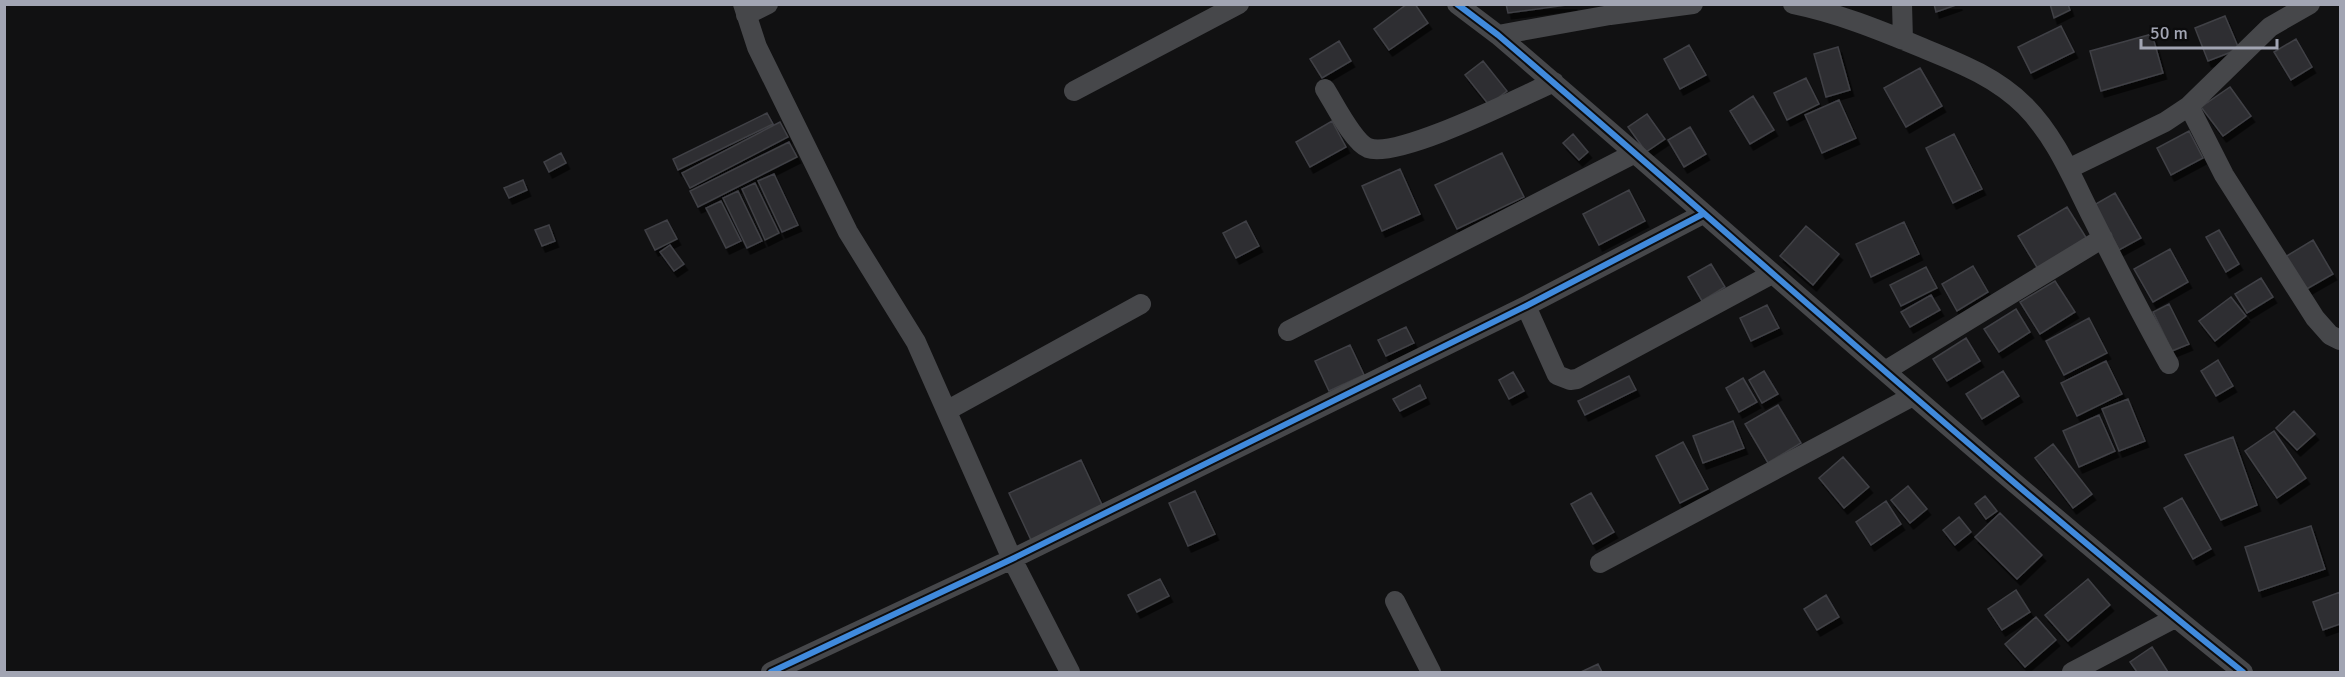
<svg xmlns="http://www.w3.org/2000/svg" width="2345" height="677" viewBox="0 0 2345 677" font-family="Signika,sans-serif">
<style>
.building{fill:#2f2f31;stroke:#404146;stroke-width:1.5;filter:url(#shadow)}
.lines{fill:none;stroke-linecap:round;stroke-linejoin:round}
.street{stroke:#46474a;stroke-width:20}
.cycleway-casing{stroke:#0c0c0d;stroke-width:10}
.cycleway{stroke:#408adc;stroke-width:6}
</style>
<defs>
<filter id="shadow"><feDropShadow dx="3.5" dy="6" stdDeviation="0" flood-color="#0009"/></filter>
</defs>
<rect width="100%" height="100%" fill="#111112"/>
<path class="building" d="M1407 4H1415L1428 23 1389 50 1374 29Z
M1506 4H1574L1508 13Z
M1934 4H1959L1936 12Z
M2050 4H2068L2070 10 2054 18Z
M2225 16 2239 49 2208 61 2195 28Z
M2061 26 2074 52 2031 73 2018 47Z
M2152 34 2163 73 2101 91 2090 51Z
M2296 39 2312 67 2291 80 2274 52Z
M1339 41 1351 61 1322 78 1310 59Z
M1689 45 1706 75 1680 89 1664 59Z
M1838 47 1850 90 1826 97 1814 54Z
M1483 61 1507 91 1489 105 1465 75Z
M1920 68 1942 106 1906 127 1884 88Z
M1806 78 1819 104 1787 120 1774 93Z
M2230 87 2251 116 2223 136 2201 107Z
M1753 96 1774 130 1750 144 1730 111Z
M1839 100 1856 138 1822 153 1805 115Z
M767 113 773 124 678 170 673 159Z
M1647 114 1665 139 1646 152 1628 127Z
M1332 121 1346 147 1310 167 1296 142Z
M780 122 788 137 690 188 682 173Z
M1690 127 1706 154 1684 167 1668 140Z
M2189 131 2203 158 2171 175 2157 148Z
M1573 134 1588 152 1579 160 1563 143Z
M1954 134 1982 189 1953 203 1926 148Z
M789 142 797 157 698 207 690 191Z
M561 153 566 163 549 172 544 162Z
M1502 153 1524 197 1457 229 1435 185Z
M1400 169 1420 214 1382 231 1362 186Z
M774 174 798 225 782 232 758 181Z
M523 180 527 190 509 198 504 188Z
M755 183 779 233 765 240 742 189Z
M1629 190 1645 221 1599 245 1583 214Z
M738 191 762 241 747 248 723 198Z
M2115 193 2141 238 2119 250 2094 205Z
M721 201 741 241 726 248 706 208Z
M2067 207 2087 239 2038 269 2018 236Z
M667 220 677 239 655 250 645 230Z
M1246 221 1259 246 1236 258 1223 233Z
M1904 222 1919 254 1871 277 1856 244Z
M549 225 555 241 542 246 535 230Z
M1806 226 1839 254 1813 285 1780 256Z
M2219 230 2239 264 2226 272 2206 237Z
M2313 240 2333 274 2305 290 2285 257Z
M670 245 684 264 674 271 660 252Z
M2170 249 2188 282 2153 302 2134 269Z
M1711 264 1725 287 1702 301 1688 277Z
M1973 266 1988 292 1957 311 1942 284Z
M1926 267 1937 288 1901 306 1890 285Z
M2261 278 2273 297 2247 313 2235 294Z
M2055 281 2075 312 2040 334 2020 302Z
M1931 295 1940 310 1910 327 1901 312Z
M2231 297 2246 316 2215 341 2199 321Z
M2169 304 2189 344 2172 351 2153 312Z
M1767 305 1779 328 1751 341 1740 318Z
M2016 309 2030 332 1999 352 1984 329Z
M2089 318 2107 353 2064 375 2046 341Z
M1406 327 1414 343 1386 356 1378 340Z
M1966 338 1980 361 1947 381 1933 359Z
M1350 345 1364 375 1329 391 1315 361Z
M2218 360 2233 386 2216 396 2201 371Z
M2106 361 2122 394 2077 416 2061 383Z
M1764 371 1778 394 1762 403 1749 380Z
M2003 371 2019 396 1982 419 1966 394Z
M1513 372 1524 391 1509 399 1499 380Z
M1629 376 1636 390 1585 415 1578 401Z
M1743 378 1757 402 1739 412 1726 388Z
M1420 385 1426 398 1400 411 1393 399Z
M2128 399 2145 441 2119 451 2102 409Z
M1778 405 1801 443 1768 463 1745 424Z
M2294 411 2315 434 2297 450 2276 428Z
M2099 415 2115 451 2079 467 2063 431Z
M1733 421 1744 448 1703 463 1693 436Z
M2274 431 2306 478 2277 498 2245 451Z
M2233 437 2257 505 2221 520 2185 455Z
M1683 442 1708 489 1680 503 1656 456Z
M2053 444 2092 494 2073 508 2035 458Z
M1843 457 1869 487 1844 508 1819 478Z
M1081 460 1103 507 1031 540 1009 493Z
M1908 486 1927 509 1910 523 1891 500Z
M1195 491 1215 534 1188 546 1169 503Z
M1591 493 1614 532 1593 544 1571 504Z
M1985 496 1997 511 1986 519 1975 504Z
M2182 498 2211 549 2193 559 2164 508Z
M1886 501 1901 524 1871 545 1856 522Z
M2000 513 2042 555 2017 579 1975 537Z
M1959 517 1971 532 1955 545 1943 530Z
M2311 526 2325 569 2259 591 2245 547Z
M1160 579 1169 596 1137 612 1128 595Z
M2088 579 2110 605 2068 641 2045 615Z
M2016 590 2030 612 2002 630 1988 609Z
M2340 592V624L2323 630 2313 602Z
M1826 595 1839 617 1817 630 1804 609Z
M2036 617 2056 640 2025 667 2005 644Z
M2152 647 2168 672H2137L2130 662Z
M1598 664 1602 672H1581Z"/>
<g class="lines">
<path class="street" d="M743 4 757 47 848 232 916 342 1012 559 1070 672
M1457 4 1498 35C1746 247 1988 468 2243 672
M1793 4C1837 13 1877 29 1918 46 1957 62 1995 76 2025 106 2056 137 2073 180 2093 219 2117 267 2142 316 2169 364
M1902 4 1903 40
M746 15 768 4
M1498 35 1610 15 1693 4
M1325 89C1334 103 1353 142 1368 148 1399 159 1520 97 1554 82
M1074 91 1239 4
M2189 106 2224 175 2315 318 2330 335 2340 340
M2068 169 2165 122 2189 106 2270 27 2310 4
M1526 306 1557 375 1570 380 1577 379 1772 274
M1288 331 1635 153
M1885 371 2103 238
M948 410 1141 304
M1600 563 1913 396
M1395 601 1431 672
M771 672 1012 559 1526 306 1703 214
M2072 672 2175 618"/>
<defs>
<path id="cycleway" d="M1457 4 1498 35C1746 247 1988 468 2243 672
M771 672 1012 559 1526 306 1703 214"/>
</defs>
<use href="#cycleway" class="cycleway-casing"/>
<use href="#cycleway" class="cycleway"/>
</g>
<rect width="2345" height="677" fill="none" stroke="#a2a5b3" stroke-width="12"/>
<path d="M2141 39v9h136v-9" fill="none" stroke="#a2a5b3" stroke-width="3"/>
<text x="2150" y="39" font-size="18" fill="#a2a5b3" stroke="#0c0c0d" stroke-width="4.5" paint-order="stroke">50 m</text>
</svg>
